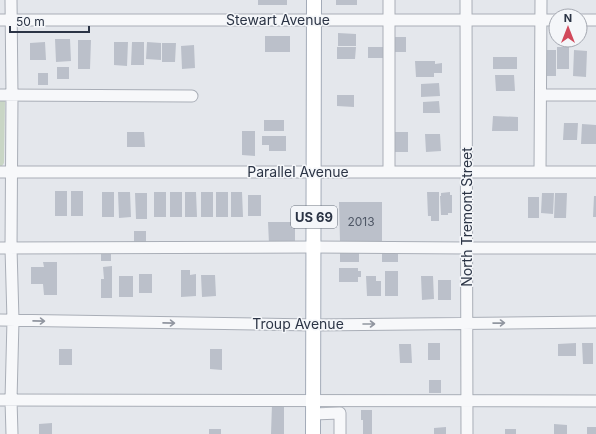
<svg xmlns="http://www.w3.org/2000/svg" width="596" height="434" viewBox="0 0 596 434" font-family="Inter,sans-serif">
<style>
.green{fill:#c9d6c5}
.building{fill:#bbc0ca}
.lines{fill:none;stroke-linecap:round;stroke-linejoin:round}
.minor-casing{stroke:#a9aeb7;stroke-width:13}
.major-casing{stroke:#a3abb8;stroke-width:16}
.minor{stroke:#f7f8fa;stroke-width:11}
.major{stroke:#fff;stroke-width:14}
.oneway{stroke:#9196a0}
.labels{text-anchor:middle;stroke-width:3;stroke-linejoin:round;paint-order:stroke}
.number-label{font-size:12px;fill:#4f5766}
.shield{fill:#f4f6f9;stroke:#676e7b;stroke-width:1}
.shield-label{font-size:13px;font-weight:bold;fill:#2b3445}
.street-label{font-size:14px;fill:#2b3445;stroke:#f4f6f9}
</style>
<rect width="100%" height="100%" fill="#e4e7ec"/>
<path class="green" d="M0 100H5L4 163 2 166H0Z"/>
<path class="building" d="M258 0H287V5H258Z
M336 0H357V5H336Z
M338 33 356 34V46H338Z
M265 36H290V52H265Z
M394 37H406V52H394Z
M55 39H70L71 61 56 62Z
M78 40H91L90 69H78Z
M45 42 46 60H30V43Z
M114 42H128L127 66 114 65Z
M132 42H144V65H131Z
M147 42 161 43V60L146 59Z
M162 43H176L175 62H162Z
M194 45 195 68 182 69 181 46Z
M337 47H356L355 59H337Z
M368 47H383L384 58H368Z
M557 47H569V69H557Z
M544 50H556V76H544Z
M574 50 587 51 586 77 573 76Z
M493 57H517V69H493Z
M415 61H435V64L442 63V73H434V77H416Z
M57 67H69V79H57Z
M38 73H48V85H38Z
M495 75H514L515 91H496Z
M439 83 440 96 421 97V84Z
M337 95H354V107L337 106Z
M439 101 440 113H423V102Z
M493 116 518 117V131H492Z
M264 120H284V131H264Z
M564 123H578L577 140H563Z
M582 124 596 125V144H581Z
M242 131H255V156L242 155Z
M127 132H144L145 147H127Z
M394 132H408V152H393Z
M425 134H440L441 151 426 152Z
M262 136H286V151H269V145H262Z
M55 191H67V216H55Z
M71 191H83V216H71Z
M102 192H114V217H102Z
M118 192H130L131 217 119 218Z
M154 192H166V217H154Z
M170 192H182V217H170Z
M185 192H196L197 217H185Z
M201 192H213V217H201Z
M216 192H228V217H216Z
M231 192H242L243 217H231Z
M427 192H439V221H431V216H428Z
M450 192V195H452V213H448V215H441L440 196H441V193Z
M135 193H147V219H136Z
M542 193H554L553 214 541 213Z
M555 193H567L566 218H554Z
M248 195H261V216H248Z
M594 196H596V217H593Z
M528 197H539V218H528Z
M339 202H382V242H340Z
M268 222H295V244H269Z
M134 231H146V242H134Z
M101 250H111V261H101Z
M340 251H359V262H340Z
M382 251 398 252V262H382Z
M43 262H57V295H44L43 284H31V267H44Z
M112 266V298H101V279H104L103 267Z
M339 268H358V271H361V277H358V282H339Z
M181 270H190V275L196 274V296L181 297Z
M385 271H398V296H385Z
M139 274H152V293H139Z
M201 275H215L216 296 202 297Z
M119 276H133V297H119Z
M366 276H376V281H381V296H367Z
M421 276H433L434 299 422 300Z
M438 280H451V300H438Z
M428 343H440V360H428Z
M576 343V356H558V344Z
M582 343H593V364H583Z
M399 344H411L412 363H400Z
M59 349H72V365H59Z
M210 349H222V370L210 369Z
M429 380H441V393H429Z
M272 404H284V434H271Z
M361 410H372V434H363V420H361Z
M52 423V434H39V424Z
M554 424 567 425V434H554Z
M446 427V434H434V428Z
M587 427H596V434H587Z
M209 429H221V434H209Z
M505 429H516V434H505Z"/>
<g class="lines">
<defs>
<path id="minor" d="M11 0 12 95 11 248 13 320 11 400 12 434
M466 0 467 434
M0 20H556
M580 20H596
M0 95 192 96
M541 95H596
M0 172H596
M389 172V0
M540 172 541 0
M0 248 314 247 467 248H596
M0 320 314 325 596 322
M0 400 596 401
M313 414 340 413V434"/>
<path id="major" d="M313 434 314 0"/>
</defs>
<use href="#minor" class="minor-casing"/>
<use href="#major" class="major-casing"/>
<use href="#minor" class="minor"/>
<use href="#major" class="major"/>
</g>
<defs><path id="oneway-shaft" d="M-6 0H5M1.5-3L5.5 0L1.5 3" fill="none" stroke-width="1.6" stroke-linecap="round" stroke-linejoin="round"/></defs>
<g class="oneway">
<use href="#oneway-shaft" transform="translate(39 321) rotate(1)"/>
<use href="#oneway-shaft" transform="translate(169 323) rotate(1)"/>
<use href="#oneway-shaft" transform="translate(499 323) rotate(-1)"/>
<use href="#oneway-shaft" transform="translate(369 324)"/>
</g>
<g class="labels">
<g class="number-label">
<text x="361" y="226">2013</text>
</g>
<rect class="shield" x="291" y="206" width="46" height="22" rx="3"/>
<g class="shield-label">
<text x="314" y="222">US 69</text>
</g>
<g class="street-label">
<text x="278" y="25">Stewart Avenue</text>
<text x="298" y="177">Parallel Avenue</text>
<text transform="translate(467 217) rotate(-90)" y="5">North Tremont Street</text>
<text x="298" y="329">Troup Avenue</text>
</g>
</g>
<g transform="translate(568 28)"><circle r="19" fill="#f4f6f9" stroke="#a4a8b1"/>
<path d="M0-3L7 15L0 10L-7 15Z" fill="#d1495b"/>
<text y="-6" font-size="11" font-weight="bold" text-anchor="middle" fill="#2b3445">N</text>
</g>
<path d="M10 26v6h79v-6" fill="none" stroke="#2b3445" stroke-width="2"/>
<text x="16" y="26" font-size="12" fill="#2b3445" stroke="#f4f6f9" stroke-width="3" paint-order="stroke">50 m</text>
</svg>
